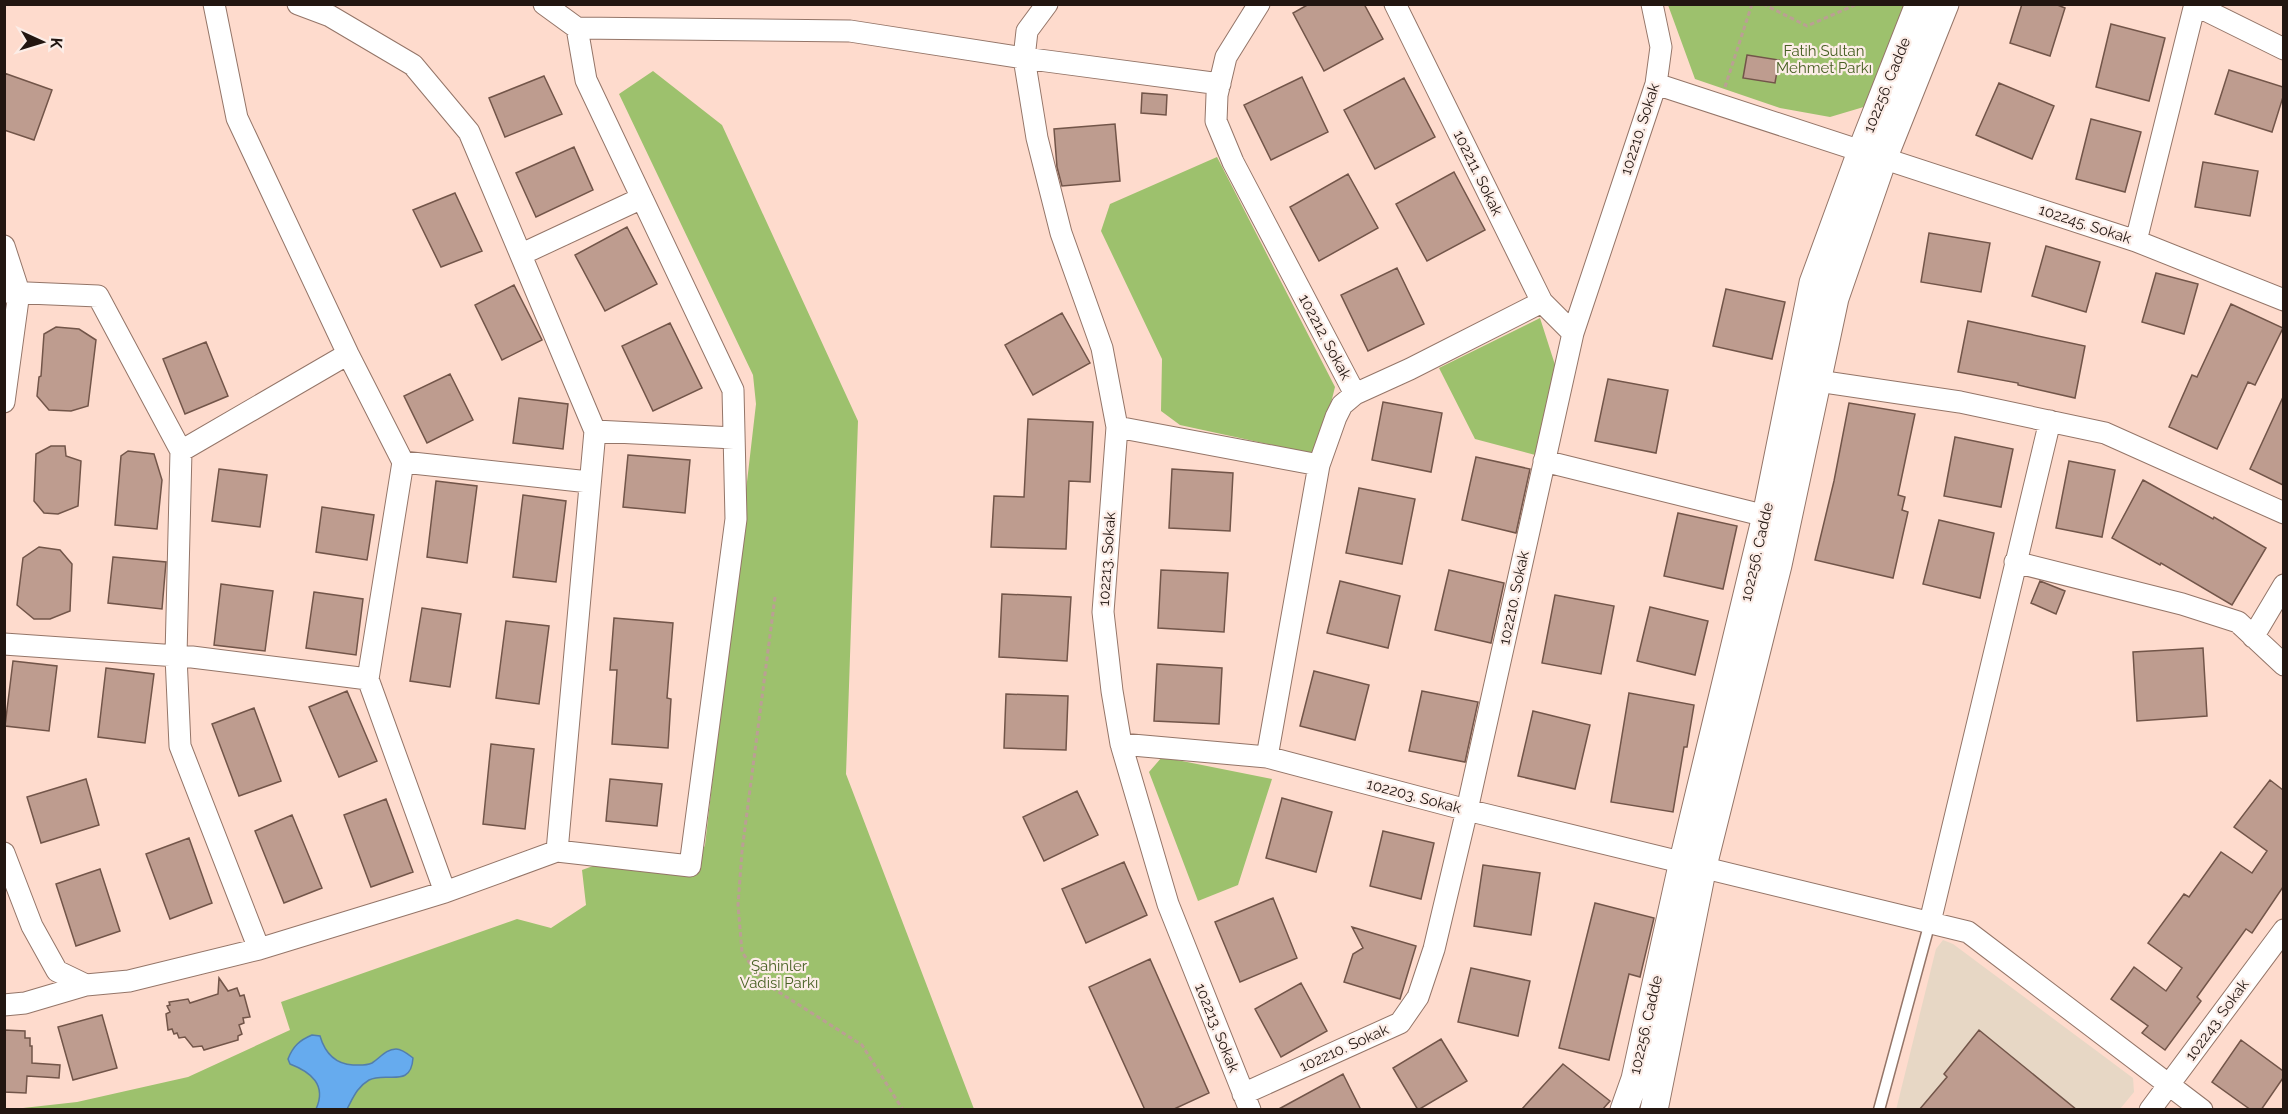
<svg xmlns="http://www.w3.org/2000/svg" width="2288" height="1114" viewBox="0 0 2288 1114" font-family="Raleway,sans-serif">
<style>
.education{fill:#e7d7c5}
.green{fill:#9dc16d}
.water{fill:#66abee;stroke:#527eac;stroke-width:1.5}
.building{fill:#be9c8f;stroke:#725549;stroke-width:1.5}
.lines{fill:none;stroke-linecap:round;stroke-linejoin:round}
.service-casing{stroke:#947568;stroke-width:13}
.minor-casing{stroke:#947568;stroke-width:23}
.tertiary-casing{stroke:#947568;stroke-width:29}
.path{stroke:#bb9f94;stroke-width:3;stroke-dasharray:4.5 3;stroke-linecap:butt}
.service{stroke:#fff;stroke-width:10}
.minor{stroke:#fff;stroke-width:21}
.tertiary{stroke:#fff;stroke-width:27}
.labels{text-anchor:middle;stroke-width:4.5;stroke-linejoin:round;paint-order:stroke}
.park-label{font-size:15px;fill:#486024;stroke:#fcede7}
.street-label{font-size:15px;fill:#221611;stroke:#fcede7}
</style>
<rect width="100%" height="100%" fill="#fedbcd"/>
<path class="education" d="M1943 940 1953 944 2133 1078 2134 1092 2120 1109 1896 1110 1936 949Z"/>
<path class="green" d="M1668 5H1907L1867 106 1830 117 1780 108 1695 79Z
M653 71 722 125 858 421 846 774 974 1109 5 1110 77 1102 188 1077 290 1030 281 1002 517 919 551 928 586 905 582 870 604 862 695 870 705 845 756 404 753 375 619 94Z
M1217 157 1335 387 1318 455 1180 425 1161 411 1162 359 1101 231 1110 204Z
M1540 318 1557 371 1539 456 1475 439 1439 368Z
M1162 757 1272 779 1238 885 1198 901 1149 772Z"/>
<path class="water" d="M312 1035 320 1036C325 1053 335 1064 353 1065 359 1065 365 1066 372 1063 380 1058 386 1049 396 1049 402 1049 408 1054 413 1058 411 1089 386 1071 369 1080 357 1087 353 1098 347 1109H316C327 1085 311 1072 290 1064L288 1059C293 1046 300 1040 312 1035Z"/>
<path class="building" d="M1309 4H1364L1383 39 1324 71 1293 13Z
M2022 4H2055L2065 8 2050 56 2010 43Z
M2111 24 2165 38 2149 101 2096 87Z
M1747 55 1779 60 1775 83 1743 78Z
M2229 70 2283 87V97L2272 132 2215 114Z
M4 73 52 90 34 140 4 130Z
M544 76 562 114 505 137 489 98Z
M1302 77 1328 132 1271 160 1244 105Z
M1404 78 1435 137 1375 169 1344 110Z
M1999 83 2054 106 2032 159 1976 135Z
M1142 93 1167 95 1166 115 1141 113Z
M2091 119 2141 132 2125 192 2076 179Z
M1115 124 1120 181 1062 186 1057 167 1054 129Z
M574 147 593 190 536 217 516 173Z
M2203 162 2258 171 2250 216 2195 207Z
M1454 172 1485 230 1427 261 1396 204Z
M1348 174 1378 228 1319 261 1290 207Z
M455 193 482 251 441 267 413 210Z
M627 227 657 284 605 311 575 255Z
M1929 233 1990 243 1981 292 1921 282Z
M2046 246 2100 262 2086 312 2032 296Z
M1397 268 1424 324 1368 351 1341 295Z
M2156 273 2198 284 2184 334 2142 322Z
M514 285 542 340 502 360 475 305Z
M1726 289 1785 302 1772 359 1713 346Z
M2231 304 2283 328 2255 385 2248 382 2217 449 2169 427 2192 375 2197 377Z
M1062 313 1090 363 1033 395 1005 345Z
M1968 321 2085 346 2075 398 2018 385V383L1958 372Z
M670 323 702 388 653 411 622 346Z
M56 327 79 329 96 340 88 406 71 411 49 410 37 396 39 377 41 376 44 334Z
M206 342 228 396 185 414 163 359Z
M450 374 473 420 427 443 404 396Z
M1608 379 1668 390 1656 453 1595 441Z
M2283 397V485L2250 469Z
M519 398 568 404 563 449 513 443Z
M1383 402 1442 413 1431 472 1372 460Z
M1849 403 1915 414 1898 495 1905 497 1902 510 1908 512 1893 578 1815 560 1834 481Z
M1028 419 1093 422 1090 482 1069 481 1066 549 991 547 994 496 1024 497Z
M1955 437 2013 449 2001 507 1944 496Z
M51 446H65L66 456 81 461 78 506 58 514 44 513 34 501 36 454Z
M128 451 154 454 162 480 157 529 115 525 121 456Z
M628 455 690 460 685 513 623 507Z
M1476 457 1530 469 1516 533 1462 520Z
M2069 461 2115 470 2102 537 2056 528Z
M219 469 267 475 260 527 212 521Z
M1172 469 1233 473 1230 531 1169 528Z
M2143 480 2213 519 2214 517 2266 548 2232 605 2161 563 2160 565 2112 538Z
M436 481 477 486 467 563 427 557Z
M1359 488 1415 499 1402 564 1346 553Z
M523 495 566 501 556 582 513 577Z
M322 507 374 515 367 560 316 552Z
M1678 513 1737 526 1723 589 1664 576Z
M1939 520 1994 533 1980 598 1923 584Z
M39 547 60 550 72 564 70 611 50 619H34L17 605 23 558Z
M113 557 166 562 162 609 108 603Z
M1161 570 1228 573 1224 632 1158 628Z
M1449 570 1504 583 1491 643 1435 630Z
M1340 581 1400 596 1388 648 1327 633Z
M2040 581 2065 591 2056 614 2031 603Z
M221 584 273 591 265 651 214 645Z
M314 592 363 599 356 655 306 648Z
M1002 594 1071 597 1067 661 999 657Z
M1555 595 1614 606 1601 674 1542 663Z
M1650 607 1708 621 1695 675 1637 661Z
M422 608 461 614 450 687 410 681Z
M614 618 673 623 667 698 671 699 668 748 612 744 617 670H610Z
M506 621 549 626 539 704 496 698Z
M2203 648 2207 716 2137 721 2133 652Z
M13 661 57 666 49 731 5 726Z
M1157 664 1222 668 1219 724 1154 721Z
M106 668 154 674 145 743 98 737Z
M1314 671 1369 685 1355 740 1300 726Z
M347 691 377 761 339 777 309 707Z
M1422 691 1478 702 1465 762 1409 751Z
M1629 693 1694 705 1687 747H1684L1673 812 1611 802Z
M1006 694 1068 696 1066 750 1004 748Z
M254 708 281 781 239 796 212 724Z
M1533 711 1590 725 1575 789 1518 776Z
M491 744 534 749 525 829 483 824Z
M86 779 99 825 41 843 27 797Z
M610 779 662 784 657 826 606 821Z
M2270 780 2283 790V887L2252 933 2246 929 2197 997 2201 1001 2165 1050 2142 1033 2148 1026 2111 999 2134 967 2166 991 2182 968 2148 943 2184 894 2189 897 2221 852 2252 873 2267 851 2234 827Z
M1077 791 1098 835 1044 861 1023 817Z
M1282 798 1332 812 1316 872 1266 858Z
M386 799 413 872 371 887 344 815Z
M292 815 322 888 284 903 255 831Z
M1383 831 1434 843 1421 899 1370 886Z
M189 838 212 903 170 919 146 854Z
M1124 862 1147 915 1086 943 1062 889Z
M1483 865 1540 873 1531 935 1474 926Z
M100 869 120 931 76 946 56 884Z
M1273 898 1297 958 1240 982 1215 922Z
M1595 903 1654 918 1640 977 1629 974 1609 1060 1559 1048Z
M1352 927 1416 946 1400 999 1344 982 1353 954 1363 948Z
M1150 959 1209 1093 1172 1110H1145L1089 987Z
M1471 968 1530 981 1518 1036 1458 1022Z
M219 978 228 991 237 988 240 996 244 995 250 1017 243 1018 244 1023 239 1025 242 1034 238 1036V1040L204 1050 202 1046 193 1047 185 1037 179 1038 177 1033 174 1034 172 1029 168 1030 166 1014 170 1012 167 1006 170 1005 169 1002 188 999 190 1003 218 994Z
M1301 983 1327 1031 1281 1057 1255 1009Z
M102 1015 117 1068 73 1080 58 1027Z
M4 1030 25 1031V1038H30V1046H32V1063L60 1065 59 1078 27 1076 26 1093 4 1092Z
M1979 1030 2077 1110H1919L1947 1077 1944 1074Z
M1441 1039 1467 1081 1418 1110 1393 1068Z
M2241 1040 2283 1071V1078L2261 1110H2251L2212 1082Z
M1563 1064 1610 1101 1602 1110H1521Z
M1343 1074 1361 1110H1277Z"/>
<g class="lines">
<defs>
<path id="service" d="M1879 1110 1930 922"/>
<path id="minor" d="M214 4 237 118 348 354 403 462 368 679 445 892
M544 4 577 28 850 31 1024 58 1220 84
M1047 4 1027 31 1024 58 1037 138 1061 233 1102 348 1117 427 1103 612 1112 691 1121 744 1168 904 1250 1110
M1259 4 1226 57 1217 95 1216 121 1233 162 1355 394 1342 405 1336 417 1319 465 1267 757
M1395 4 1542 302 1573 333
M2195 5 2284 49
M1656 84 2136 241 2284 300
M2136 241 2195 4
M4 246 19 292 4 402
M522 254 642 198
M4 292 98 296 181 451 176 656 180 746 259 949
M1818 381 1960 402 2105 433 2284 513
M1355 394 1410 369 1542 302
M1117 427 1319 465
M595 431 734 438
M181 451 348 354
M1544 461 1766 516
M403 462 589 482
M2015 562 2182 604 2238 622 2284 665
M2253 637 2284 585
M4 644 192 657 368 679
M1121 744 1267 757 1467 810 1968 932 2202 1110
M557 851 690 866 736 519 733 390 586 80 577 28
M4 853 32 926 57 971 86 985 129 981 259 949 445 892 557 851 595 431 469 132 413 65 330 16 298 4
M1930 922 2050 421
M4 1005 25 1003 86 985
M1243 1094 1400 1023 1418 997 1434 949 1467 810 1573 333 1656 84 1661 47 1652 4
M2150 1110 2284 930"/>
<path id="tertiary" d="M1624 1110 1635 1079 1683 861 1766 516 1813 283 1861 152 1919 4
M1654 1110 1703 866 1778 565 1835 298 1883 159 1945 4"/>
</defs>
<use href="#service" class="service-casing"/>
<use href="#minor" class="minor-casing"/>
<use href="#tertiary" class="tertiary-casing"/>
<path class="path" d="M1763 4 1807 26 1857 4
M1725 87 1752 4
M775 597 742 851 738 905 742 952 763 982 862 1045 903 1110"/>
<use href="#service" class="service"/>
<use href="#minor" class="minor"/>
<use href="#tertiary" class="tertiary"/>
</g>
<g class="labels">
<g class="park-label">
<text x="1824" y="56">Fatih Sultan<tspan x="1824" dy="17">Mehmet Parkı</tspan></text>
<text x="779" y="971">Şahinler<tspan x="779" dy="17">Vadisi Parkı</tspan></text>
</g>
<g class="street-label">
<text transform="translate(1887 85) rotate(-68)" y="5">102256. Cadde</text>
<text transform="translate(1640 129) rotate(-72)" y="5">102210. Sokak</text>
<text transform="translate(1478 173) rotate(64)" y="5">102211. Sokak</text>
<text transform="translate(2085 224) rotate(18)" y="5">102245. Sokak</text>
<text transform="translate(1325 337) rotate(62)" y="5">102212. Sokak</text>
<text transform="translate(1757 552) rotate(-77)" y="5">102256. Cadde</text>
<text transform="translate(1107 559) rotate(-86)" y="5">102213. Sokak</text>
<text transform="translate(1514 598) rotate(-78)" y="5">102210. Sokak</text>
<text transform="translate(1414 796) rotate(15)" y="5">102203. Sokak</text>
<text transform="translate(2217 1020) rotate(-54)" y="5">102243. Sokak</text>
<text transform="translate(1646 1025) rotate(-77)" y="5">102256. Cadde</text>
<text transform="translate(1217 1028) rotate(68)" y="5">102213. Sokak</text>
<text transform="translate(1344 1048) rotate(-24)" y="5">102210. Sokak</text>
</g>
</g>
<rect width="2288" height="1114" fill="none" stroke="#221611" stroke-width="12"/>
<g transform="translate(42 42) rotate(94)" stroke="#fcede7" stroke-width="4.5" paint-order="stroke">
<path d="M0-4.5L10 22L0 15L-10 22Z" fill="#221611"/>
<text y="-9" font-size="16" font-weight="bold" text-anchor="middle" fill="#221611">K</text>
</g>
</svg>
